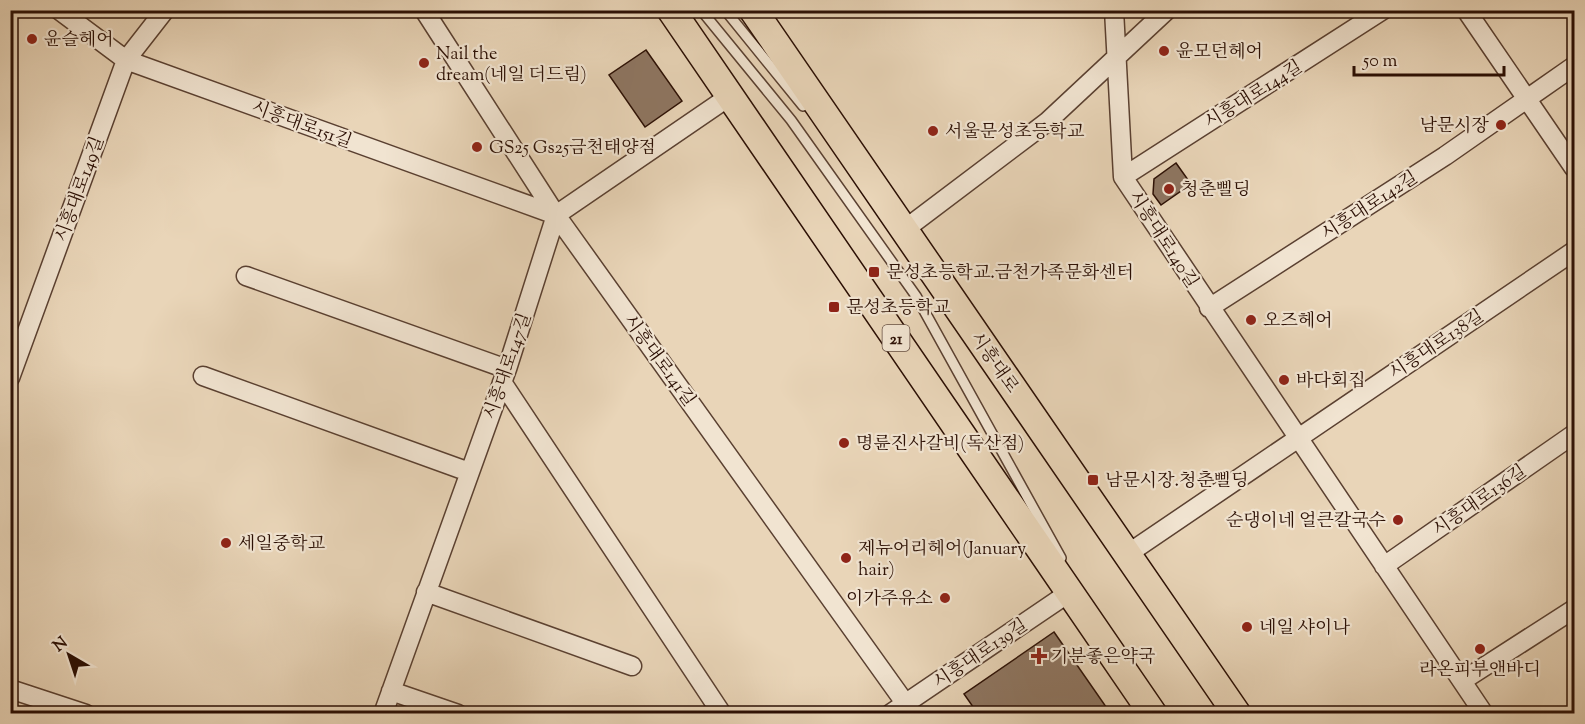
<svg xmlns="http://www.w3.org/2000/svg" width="1585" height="724" viewBox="0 0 1585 724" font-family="'Sorts Mill Goudy','Noto Serif KR',serif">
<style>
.building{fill:#8e7662;stroke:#2b0f04;stroke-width:1.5}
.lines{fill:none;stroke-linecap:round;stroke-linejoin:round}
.service-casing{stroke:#5a4031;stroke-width:12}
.minor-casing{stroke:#5a4031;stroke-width:21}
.primary-casing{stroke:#2b0f04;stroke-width:30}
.service{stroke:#f1e4d1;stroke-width:9}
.minor{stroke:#f1e4d1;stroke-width:18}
.primary{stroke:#e9d5b8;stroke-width:27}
.poi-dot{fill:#8f2418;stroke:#f1e4d1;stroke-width:2}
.labels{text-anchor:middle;stroke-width:4.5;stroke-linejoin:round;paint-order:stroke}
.shield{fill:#f1e4d1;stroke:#664f42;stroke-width:1.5}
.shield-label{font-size:16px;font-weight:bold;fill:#2b0f04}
.poi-label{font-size:18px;fill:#2b0f04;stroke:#f1e4d1;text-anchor:start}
.street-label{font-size:18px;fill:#2b0f04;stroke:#f1e4d1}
</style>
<rect width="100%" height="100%" fill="#e9d5b8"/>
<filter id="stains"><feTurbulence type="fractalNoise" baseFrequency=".00333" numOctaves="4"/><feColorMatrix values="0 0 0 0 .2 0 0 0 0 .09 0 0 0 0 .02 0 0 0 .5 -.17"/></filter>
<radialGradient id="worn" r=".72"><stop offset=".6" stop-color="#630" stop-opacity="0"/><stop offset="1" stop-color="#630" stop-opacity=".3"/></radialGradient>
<path class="building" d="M646 50 682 101 645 127 609 75Z
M1176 163 1191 184 1161 205 1153 194 1154 179Z
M1054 632 1111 714H978L964 694Z"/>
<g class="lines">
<defs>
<path id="service" d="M701 10 791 120 916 296 1061 558
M725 10 803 106"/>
<path id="minor" d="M59 10 126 60 556 215
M424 10 556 215 913 714
M1114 10 1123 177 1484 714
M1466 10 1574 168
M1123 177 1383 10
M904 230 1047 122 1167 10
M246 276 507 369
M1209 308 1445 156 1574 66
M203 376 469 472
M10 378 126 60 165 10
M502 382 722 714
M1129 553 1574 251
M1384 566 1574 434
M426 592 632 666
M1462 681 1574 609
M10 689 86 714
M391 691 458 714
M383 714 507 369 556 215 730 96
M890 714 1070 592"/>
<path id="primary" d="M671 10 1153 714
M753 10 1237 714"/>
</defs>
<use href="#service" class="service-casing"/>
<use href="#minor" class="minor-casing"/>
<use href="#primary" class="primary-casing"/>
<use href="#service" class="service"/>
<use href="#minor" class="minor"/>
<use href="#primary" class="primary"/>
</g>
<g class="poi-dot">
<circle cx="32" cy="39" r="6"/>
<circle cx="1164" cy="51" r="6"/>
<circle cx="424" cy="63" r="6"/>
<circle cx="1501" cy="125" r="6"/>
<circle cx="933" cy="131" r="6"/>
<circle cx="477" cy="147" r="6"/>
<circle cx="1169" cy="189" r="6"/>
<rect x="868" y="266" width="12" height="12" rx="3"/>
<rect x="828" y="301" width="12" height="12" rx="3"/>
<circle cx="1251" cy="320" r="6"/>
<circle cx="1284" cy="380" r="6"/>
<circle cx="844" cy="443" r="6"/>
<rect x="1087" y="474" width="12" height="12" rx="3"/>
<circle cx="1398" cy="520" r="6"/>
<circle cx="226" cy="543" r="6"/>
<circle cx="846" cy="558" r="6"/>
<circle cx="945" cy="598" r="6"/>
<circle cx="1247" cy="627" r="6"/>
<circle cx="1480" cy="649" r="6"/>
<path d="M1036 647h6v6h6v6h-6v6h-6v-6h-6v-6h6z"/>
</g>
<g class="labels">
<rect class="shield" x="882.5" y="325" width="27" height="26" rx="4.5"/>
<g class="shield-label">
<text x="896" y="344">21</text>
</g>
<g class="poi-label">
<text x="44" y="45">윤슬헤어</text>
<text x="1176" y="57">윤모던헤어</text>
<text x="436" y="59">Nail the<tspan x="436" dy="21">dream(네일 더드림)</tspan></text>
<text x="1489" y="131" text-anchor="end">남문시장</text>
<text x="945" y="137">서울문성초등학교</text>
<text x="489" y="153">GS25 Gs25금천태양점</text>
<text x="1181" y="195">청춘삘딩</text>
<text x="886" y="278">문성초등학교.금천가족문화센터</text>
<text x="846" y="313">문성초등학교</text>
<text x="1263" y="326">오즈헤어</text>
<text x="1296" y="386">바다회집</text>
<text x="856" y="449">명륜진사갈비(독산점)</text>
<text x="1105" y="486">남문시장.청춘삘딩</text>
<text x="1386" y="526" text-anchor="end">순댕이네 얼큰칼국수</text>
<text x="238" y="549">세일중학교</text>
<text x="858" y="554">제뉴어리헤어(January<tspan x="858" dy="21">hair)</tspan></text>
<text x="933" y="604" text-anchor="end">이가주유소</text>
<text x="1259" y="633">네일 샤이나</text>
<text x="1051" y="662">기분좋은약국</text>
<text x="1480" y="675" text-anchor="middle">라온피부앤바디</text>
</g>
<g class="street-label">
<text transform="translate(1253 94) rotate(-32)" y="6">시흥대로144길</text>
<text transform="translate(302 124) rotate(20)" y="6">시흥대로151길</text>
<text transform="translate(79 189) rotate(-70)" y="6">시흥대로149길</text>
<text transform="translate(1369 205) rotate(-33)" y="6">시흥대로142길</text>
<text transform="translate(1164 239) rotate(57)" y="6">시흥대로140길</text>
<text transform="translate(1436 344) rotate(-34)" y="6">시흥대로138길</text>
<text transform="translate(660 360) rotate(54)" y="6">시흥대로141길</text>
<text transform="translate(995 362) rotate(55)" y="6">시흥대로</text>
<text transform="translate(507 366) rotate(-71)" y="6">시흥대로147길</text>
<text transform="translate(1479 500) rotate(-35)" y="6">시흥대로136길</text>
<text transform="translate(980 653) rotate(-34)" y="6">시흥대로139길</text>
</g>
</g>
<rect width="1585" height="724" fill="none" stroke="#e9d5b8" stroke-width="36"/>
<rect x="12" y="12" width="1561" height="700" fill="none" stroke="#2b0f04" stroke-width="3"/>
<rect x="18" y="18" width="1549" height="688" fill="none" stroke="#2b0f04" stroke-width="1.5"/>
<g transform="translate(69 655) rotate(321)" stroke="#f1e4d1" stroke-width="4.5" paint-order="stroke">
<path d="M0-4.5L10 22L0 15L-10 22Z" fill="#2b0f04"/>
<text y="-9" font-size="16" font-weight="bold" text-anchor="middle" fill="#2b0f04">N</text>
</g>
<path d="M1354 66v9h150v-9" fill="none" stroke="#2b0f04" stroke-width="3"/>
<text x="1363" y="66" font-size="18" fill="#2b0f04" stroke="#f1e4d1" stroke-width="4.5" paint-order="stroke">50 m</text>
<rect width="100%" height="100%" filter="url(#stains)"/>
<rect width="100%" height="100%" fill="url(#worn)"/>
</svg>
